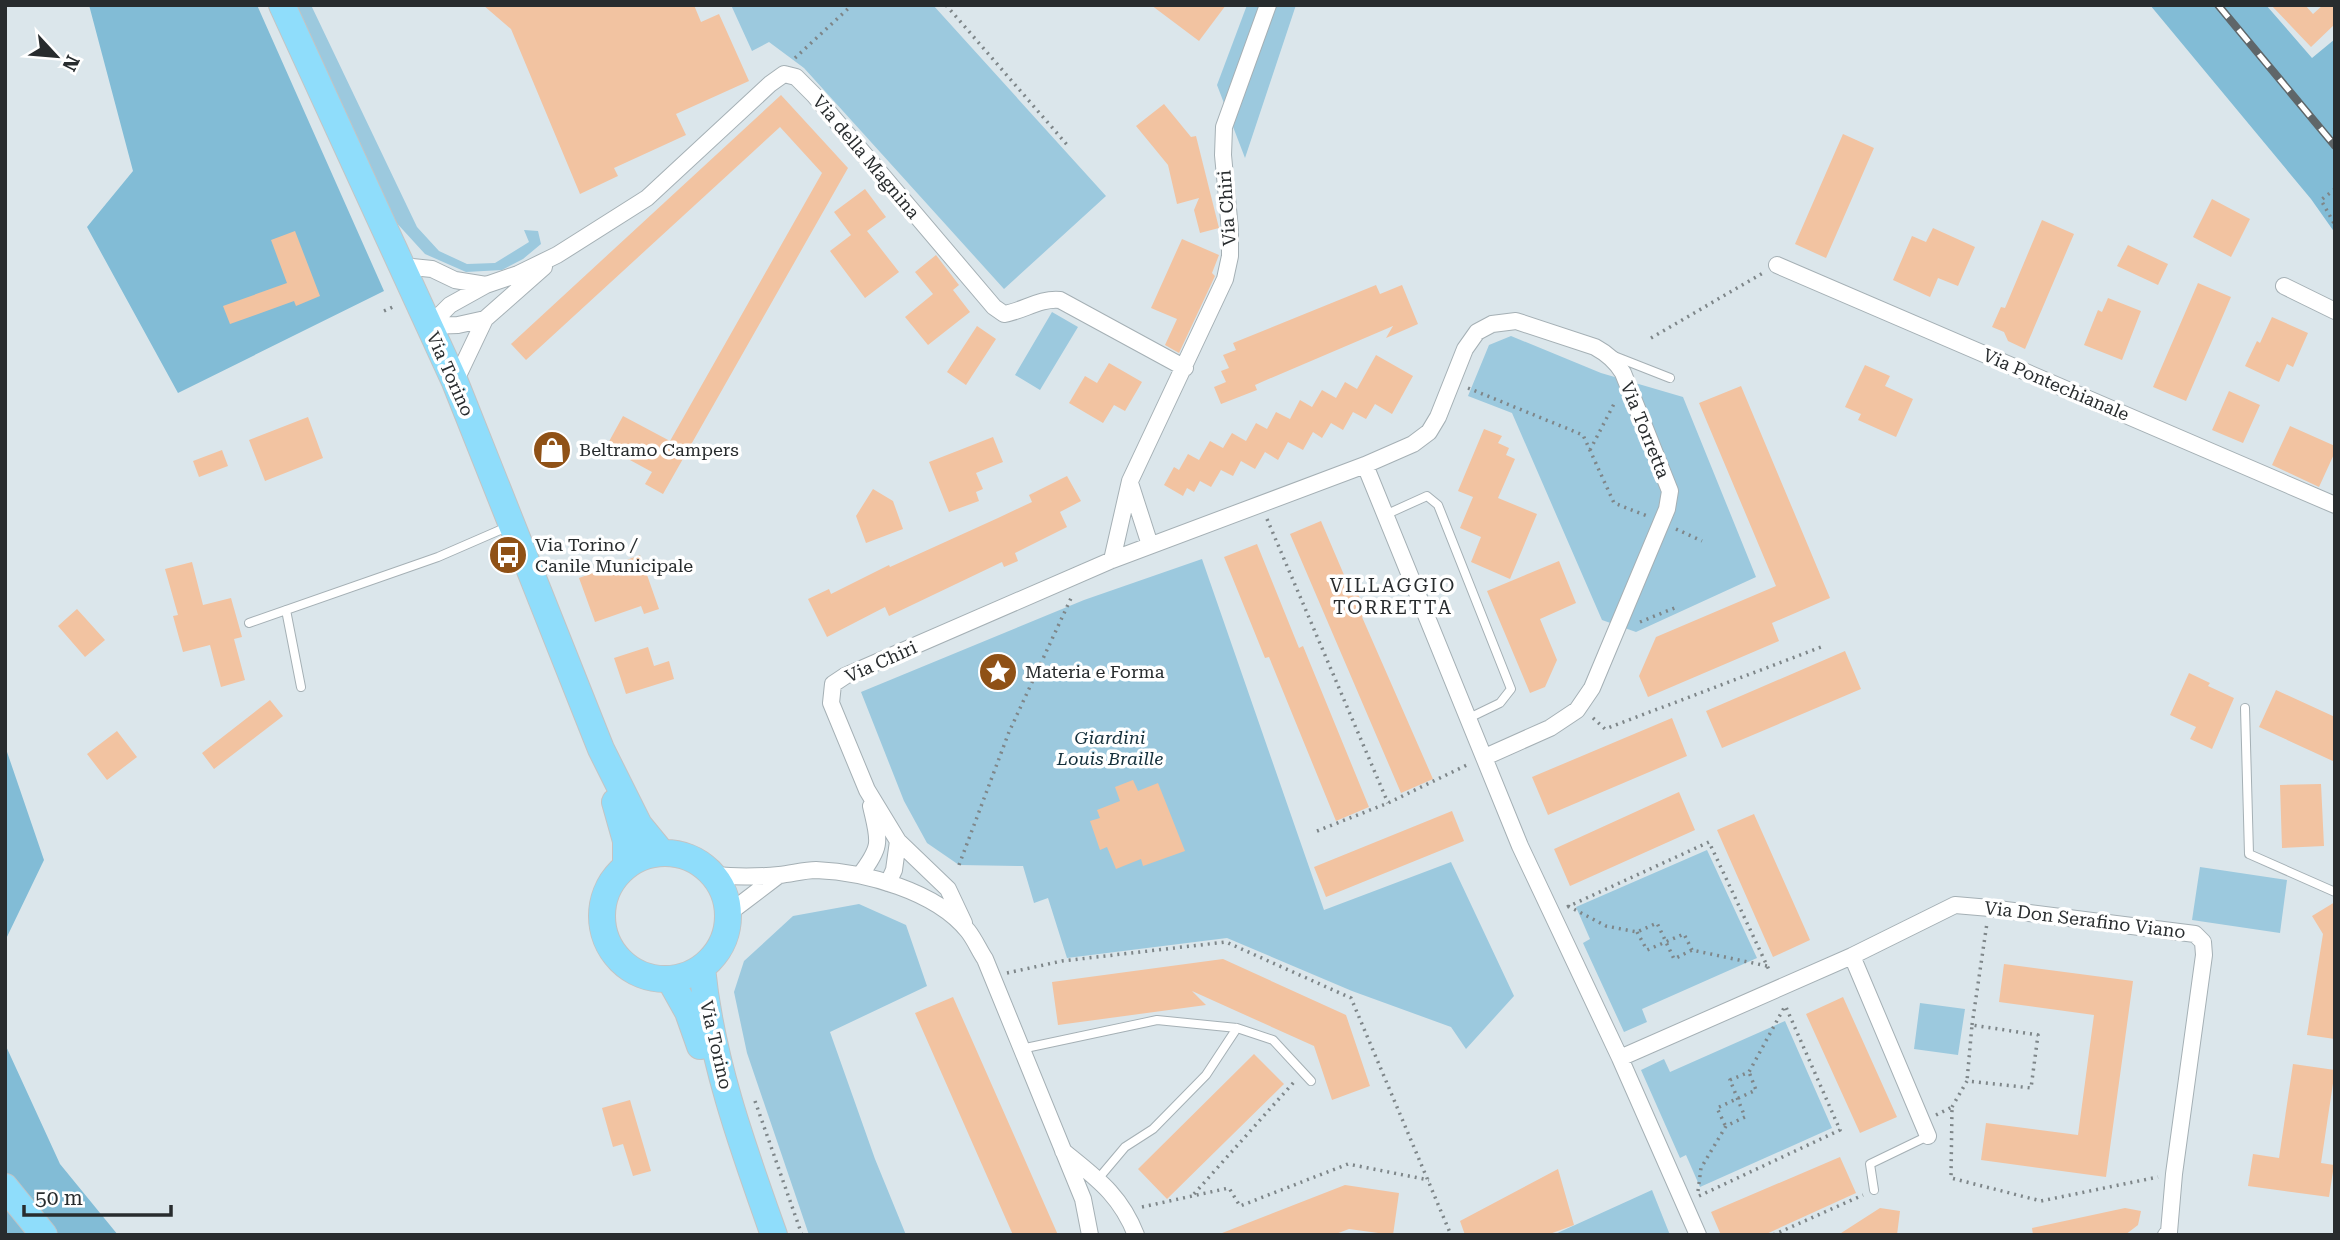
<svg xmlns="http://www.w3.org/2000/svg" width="2340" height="1240" viewBox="0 0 2340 1240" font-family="'Roboto Serif',serif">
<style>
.green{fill:#9cc9de}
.forest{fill:#82bcd6}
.building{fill:#f2c3a1}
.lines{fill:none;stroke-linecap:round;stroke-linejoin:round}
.service-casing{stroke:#a5b0b5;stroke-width:10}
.minor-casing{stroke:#a5b0b5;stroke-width:18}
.primary-casing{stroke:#c3c4c4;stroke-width:28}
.path{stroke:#7e8689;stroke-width:3.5;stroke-dasharray:2 5;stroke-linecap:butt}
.service{stroke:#fff;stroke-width:8}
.minor{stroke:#fff;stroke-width:16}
.primary{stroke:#8fddfb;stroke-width:26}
.rail-casing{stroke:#5f6669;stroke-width:8}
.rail{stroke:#fff;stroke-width:5;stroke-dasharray:16;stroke-linecap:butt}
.labels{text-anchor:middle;stroke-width:7;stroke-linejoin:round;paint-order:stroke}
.street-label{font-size:18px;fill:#282c2e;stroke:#fff}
.poi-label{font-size:18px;fill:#282c2e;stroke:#fff;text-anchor:start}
.park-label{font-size:18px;font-style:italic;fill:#132f3b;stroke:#fff}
.neighbourhood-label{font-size:19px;letter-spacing:2px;fill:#282c2e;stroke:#fff}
</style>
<rect width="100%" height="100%" fill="#dbe6eb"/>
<path class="green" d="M294 5H311L417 227 439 251 467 264 495 263 529 242 524 230 538 231 541 244 523 259 502 270 466 272 425 254 393 219Z
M731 5H933L1106 196 1004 289 804 68 769 42 752 51Z
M1247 5H1296L1245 158 1217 85Z
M1052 312 1078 327 1040 390 1015 375Z
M1511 336 1601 373 1683 397 1756 577 1636 632 1602 620 1512 413 1468 396 1489 345Z
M1202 559 1324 910 1451 862 1514 996 1466 1049 1451 1027 1352 991 1227 938 1067 958 1048 898 1034 903 1023 866 959 865 927 843 904 801 861 692 1084 600Z
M1707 850 1757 958 1642 1009 1647 1022 1624 1032 1583 943 1590 939 1576 907Z
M2200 867 2287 880 2280 933 2192 920Z
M859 904 906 925 927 986 830 1032 875 1159 906 1235H809L747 1053 734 992 744 961 793 916Z
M1920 1003 1965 1009 1958 1055 1914 1049Z
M1785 1021 1832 1128 1700 1187 1686 1155 1680 1158 1641 1070 1664 1059 1670 1072Z
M1652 1190 1670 1235H1553Z"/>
<path class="forest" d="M89 5H257L384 291 178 393 87 227 133 171Z
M2150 5H2266L2312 58 2335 39V233L2311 199Z
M5 746 44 860 5 941Z
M5 1044 60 1164 118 1235H5Z"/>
<path class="building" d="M483 5H694L701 22 719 14 749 81 676 114 686 135 614 168 618 176 580 194 511 29Z
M1151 5H1226L1199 41Z
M2271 5H2305L2313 14 2323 5H2335V24L2311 47Z
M781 95 848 168 663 494 645 484 652 472 606 447 623 416 670 441 822 173 780 127 526 360 511 344Z
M1164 104 1191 137 1196 136 1219 228 1200 233 1194 210 1199 198 1177 204 1168 165 1136 126Z
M1843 134 1874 148 1826 258 1795 244Z
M865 189 886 217 867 231 899 272 865 298 830 251 851 235 834 212Z
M2212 199 2250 219 2231 257 2193 237Z
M2042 220 2074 234 2025 349 2008 341 2004 332 1992 327 2001 307 2005 308Z
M1933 228 1975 247 1958 286 1938 278 1930 297 1893 280 1912 236 1926 242Z
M295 231 320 296 296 306 294 301 230 324 223 306 287 283 271 240Z
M1182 239 1219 255 1212 273 1215 276 1179 353 1165 345 1177 319 1151 308Z
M2128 245 2168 264 2158 285 2117 266Z
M936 255 959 285 953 290 970 312 928 345 905 317 933 294 915 272Z
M2198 283 2231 297 2186 401 2153 387Z
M1376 285 1380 294 1402 285 1418 324 1386 338 1393 326 1264 381 1255 385 1257 390 1221 404 1214 387 1226 382 1221 371 1229 368 1223 355 1236 350 1233 343Z
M2108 298 2141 311 2122 360 2084 345 2098 310 2102 312Z
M2272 317 2308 333 2293 367 2287 364 2279 382 2245 366 2257 341 2260 343Z
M977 326 996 339 966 385 947 372Z
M1376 355 1413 376 1392 414 1375 404 1366 419 1353 412 1343 430 1331 423 1322 438 1313 432 1303 450 1288 442 1278 460 1265 452 1255 469 1241 461 1233 476 1221 470 1211 487 1200 481 1194 492 1187 488 1183 496 1164 485 1174 467 1179 470 1188 454 1199 460 1210 441 1223 448 1232 433 1246 441 1256 423 1267 429 1276 412 1290 419 1300 400 1312 407 1322 390 1336 398 1345 382 1357 389Z
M1109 363 1142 382 1125 411 1114 405 1103 423 1069 403 1085 376 1097 383Z
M1865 365 1890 376 1885 386 1913 399 1896 437 1858 420 1861 414 1845 407Z
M1741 386 1830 598 1772 623 1779 641 1648 697 1639 676 1656 637 1776 586 1699 403Z
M2229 391 2260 405 2243 443 2212 430Z
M308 417 323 458 265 481 249 440Z
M2290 426 2335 446V452L2319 487 2272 465Z
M1484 429 1502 436 1498 443 1509 448 1506 455 1515 459 1498 498 1537 514 1510 579 1471 562 1481 537 1460 528 1473 497 1458 491Z
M993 437 1003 462 976 473 983 489 976 492 979 501 949 512 929 462Z
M222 450 228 466 199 477 193 461Z
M1067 476 1081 501 1060 512 1067 527 1015 553 1018 561 1004 567 1002 562 889 616 885 607 827 637 808 599 829 589 831 594 889 565 890 567 998 518 1032 502 1029 495Z
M873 489 893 501 903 529 866 543 856 516Z
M1321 521 1353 596 1358 594 1367 615 1362 617 1433 779 1401 793 1290 534Z
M1257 544 1299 648 1303 646 1369 807 1336 821 1269 657 1265 658 1224 557Z
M640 555 659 609 644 614 641 606 595 622 579 578Z
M1559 561 1576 603 1540 619 1557 660 1545 687 1530 693 1487 591Z
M192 562 203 605 231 598 242 637 234 639 245 680 221 687 210 645 183 652 173 616 178 615 165 569Z
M77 609 105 640 85 657 58 626Z
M648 647 654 666 669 661 674 679 626 694 614 658Z
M1845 651 1861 689 1722 748 1706 711Z
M2189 673 2210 683 2208 686 2234 698 2212 749 2190 739 2196 727 2170 715Z
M2276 690 2335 717V762L2259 727Z
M270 700 283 716 214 769 202 753Z
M1672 718 1687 756 1548 815 1532 777Z
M117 731 137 757 107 780 87 754Z
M1133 780 1138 791 1158 783 1185 851 1143 866 1141 859 1116 869 1107 847 1100 850 1090 821 1100 818 1097 810 1120 801 1115 787Z
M2321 784 2324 846 2282 848 2280 785Z
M1679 792 1695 830 1570 886 1554 849Z
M1452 811 1464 841 1326 897 1314 867Z
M1754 814 1810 940 1773 957 1717 830Z
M2335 902V1039L2307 1035 2323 934 2312 916Z
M1223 959 1346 1015 1370 1086 1332 1100 1314 1046 1192 991 1206 1005 1058 1025 1052 982Z
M2004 964 2133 981 2106 1177 1981 1160 1986 1123 2078 1135 2094 1015 1999 1002Z
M953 997 1058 1235H1013L915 1013Z
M1843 997 1897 1117 1860 1133 1806 1014Z
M1254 1054 1284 1084 1167 1199 1138 1169Z
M2293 1064 2335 1070 2321 1163 2334 1165 2329 1197 2248 1186 2253 1154 2279 1158Z
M630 1100 651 1171 633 1176 623 1144 613 1147 602 1108Z
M1840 1157 1856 1193 1764 1235H1721L1711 1212Z
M1558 1169 1574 1225 1547 1235H1465L1460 1221Z
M1345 1185 1399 1193 1393 1235 1349 1229 1333 1235H1217Z
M1880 1208 1900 1211 1897 1235H1838Z
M2125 1208 2141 1211 2138 1225 2125 1235H2033L2032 1228Z"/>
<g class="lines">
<defs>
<path id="service" d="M1614 356 1670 378
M1385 515 1427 496 1438 505 1511 689 1500 703 1469 718
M286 610 301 687
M249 623 438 557 507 527
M2245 708 2249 854 2335 892
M1021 1049 1157 1020 1237 1028 1273 1040 1311 1081
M1098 1179 1125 1147 1153 1129 1206 1075 1237 1028
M1874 1190 1870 1164 1928 1136"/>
<path id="minor" d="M1777 265 2335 505
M402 266 432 269 455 280 486 285 518 274 557 255 647 198 770 84 784 74 796 77 814 95 994 307 1004 314C1023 311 1040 298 1060 300L1185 368
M2284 286 2335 311
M429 326 450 305 486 285
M429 326 458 325 485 319
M455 382 485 319 544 267
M1365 465 1520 846 1620 1058 1698 1235
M1130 483 1150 545
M1112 560 1130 481 1225 279 1230 256V230L1223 155 1224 127 1268 5
M898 841 948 889 964 923
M714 875C735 877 757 877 779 875 791 874 804 870 816 870 865 872 936 891 968 931 975 940 979 950 985 959L1083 1199 1090 1235
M860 875C883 845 879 841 871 806
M888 883 894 870 898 841 867 790 831 703 833 684 845 676 1112 560 1365 465 1413 444 1429 432 1438 417 1465 349 1477 332 1492 324 1516 321 1595 347C1608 354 1616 361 1623 373L1670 491 1667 509 1592 688 1577 710 1550 728 1485 757
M729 913 779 875
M1852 956 1928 1136
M1620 1058 1852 956 1955 905 1990 908 2195 934 2203 942 2204 955 2174 1174 2169 1232 2166 1235
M1063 1151C1096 1178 1120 1194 1136 1235"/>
<path id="primary" d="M282 5 455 382 601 749 639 825 662 853
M615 802 626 841V866
M602 916a63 63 0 1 1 126 0a63 63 0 1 1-126 0Z
M702 968C711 1060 743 1148 774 1235
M670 980 688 1012 700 1046
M5 1187 44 1235"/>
</defs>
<use href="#service" class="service-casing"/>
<use href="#minor" class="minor-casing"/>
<use href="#primary" class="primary-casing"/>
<path class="path" d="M946 5 1069 147
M795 58 852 5
M2335 189 2321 200 2335 225
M384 311 395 306
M1651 338 1763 273
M1468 388 1583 435 1614 503 1647 516
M1590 450 1615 402
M1267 519 1388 803
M1676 529 1702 541
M1640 622 1677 607
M1593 718 1605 729 1824 646
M1317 831 1388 803 1469 764
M959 865 1009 732 1072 596
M608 880 599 894 595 920 601 943 618 971 648 983
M1568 906 1606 926 1637 932 1657 923 1674 959 1692 950 1767 966
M1567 907 1709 842 1770 972
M1637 932 1647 950 1684 934 1692 950
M1007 973 1062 961 1226 942 1351 998 1451 1235
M1972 1025 1987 923
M755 1101 802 1235
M1952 1107 1967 1081 2031 1088 2038 1035 1972 1025 1967 1081
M1936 1115 1952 1107 1951 1178 2041 1201 2158 1177
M1725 1125 1717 1108 1756 1090 1749 1072
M1698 1191 1701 1168 1726 1126 1745 1117 1730 1080 1749 1072 1785 1006
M1194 1194 1294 1082
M1699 1196 1840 1130 1785 1005
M1142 1207 1229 1188 1240 1206 1348 1164 1429 1180
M1773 1235 1863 1195"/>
<use href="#service" class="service"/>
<use href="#minor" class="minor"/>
<use href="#primary" class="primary"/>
<defs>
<path id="rail" d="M2218 5 2335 146"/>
</defs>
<use href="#rail" class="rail-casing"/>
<use href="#rail" class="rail"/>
</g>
<defs>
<symbol id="shop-disc" viewBox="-11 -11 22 22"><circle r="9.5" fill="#8f5116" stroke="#fff"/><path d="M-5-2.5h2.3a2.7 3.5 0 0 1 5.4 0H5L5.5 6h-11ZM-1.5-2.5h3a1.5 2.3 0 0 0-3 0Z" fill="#fff"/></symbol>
<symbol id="bus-disc" viewBox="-11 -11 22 22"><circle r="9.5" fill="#8f5116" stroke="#fff"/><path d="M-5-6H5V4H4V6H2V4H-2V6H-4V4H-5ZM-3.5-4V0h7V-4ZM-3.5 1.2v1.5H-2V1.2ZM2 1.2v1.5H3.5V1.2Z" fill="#fff"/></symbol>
<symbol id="sight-disc" viewBox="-11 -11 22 22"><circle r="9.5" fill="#8f5116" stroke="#fff"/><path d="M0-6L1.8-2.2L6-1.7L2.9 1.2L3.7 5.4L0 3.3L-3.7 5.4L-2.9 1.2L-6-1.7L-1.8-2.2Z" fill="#fff"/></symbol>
</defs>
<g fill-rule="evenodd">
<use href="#shop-disc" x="530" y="428" width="44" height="44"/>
<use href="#bus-disc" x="486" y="533" width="44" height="44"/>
<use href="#sight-disc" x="976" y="650" width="44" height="44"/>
</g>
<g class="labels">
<g class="street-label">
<text transform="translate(866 157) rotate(50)" y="6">Via della Magnina</text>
<text transform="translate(1227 208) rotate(-94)" y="6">Via Chiri</text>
<text transform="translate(450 374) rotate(66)" y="6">Via Torino</text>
<text transform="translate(2056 385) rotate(23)" y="6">Via Pontechianale</text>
<text transform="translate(1645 430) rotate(68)" y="6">Via Torretta</text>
<text transform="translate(881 662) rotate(-24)" y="6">Via Chiri</text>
<text transform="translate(2085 920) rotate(7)" y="6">Via Don Serafino Viano</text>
<text transform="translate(716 1045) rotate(77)" y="6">Via Torino</text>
</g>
<g class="poi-label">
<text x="579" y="456">Beltramo Campers</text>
<text x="535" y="551">Via Torino /<tspan x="535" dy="21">Canile Municipale</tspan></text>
<text x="1025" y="678">Materia e Forma</text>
</g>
<g class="park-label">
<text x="1110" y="744">Giardini<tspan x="1110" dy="21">Louis Braille</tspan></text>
</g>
<g class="neighbourhood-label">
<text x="1393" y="592">VILLAGGIO<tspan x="1393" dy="22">TORRETTA</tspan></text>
</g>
</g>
<rect width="2340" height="1240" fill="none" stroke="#282c2e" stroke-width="14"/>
<g transform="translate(56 56) rotate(116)" stroke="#ffffff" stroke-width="5" paint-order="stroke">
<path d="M0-5L12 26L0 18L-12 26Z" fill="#282c2e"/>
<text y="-10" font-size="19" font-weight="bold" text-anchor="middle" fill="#282c2e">N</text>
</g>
<path d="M24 1205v10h147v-10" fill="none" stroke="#282c2e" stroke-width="3.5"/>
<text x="35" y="1205" font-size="21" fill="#282c2e" stroke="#ffffff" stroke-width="5" paint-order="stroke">50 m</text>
</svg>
